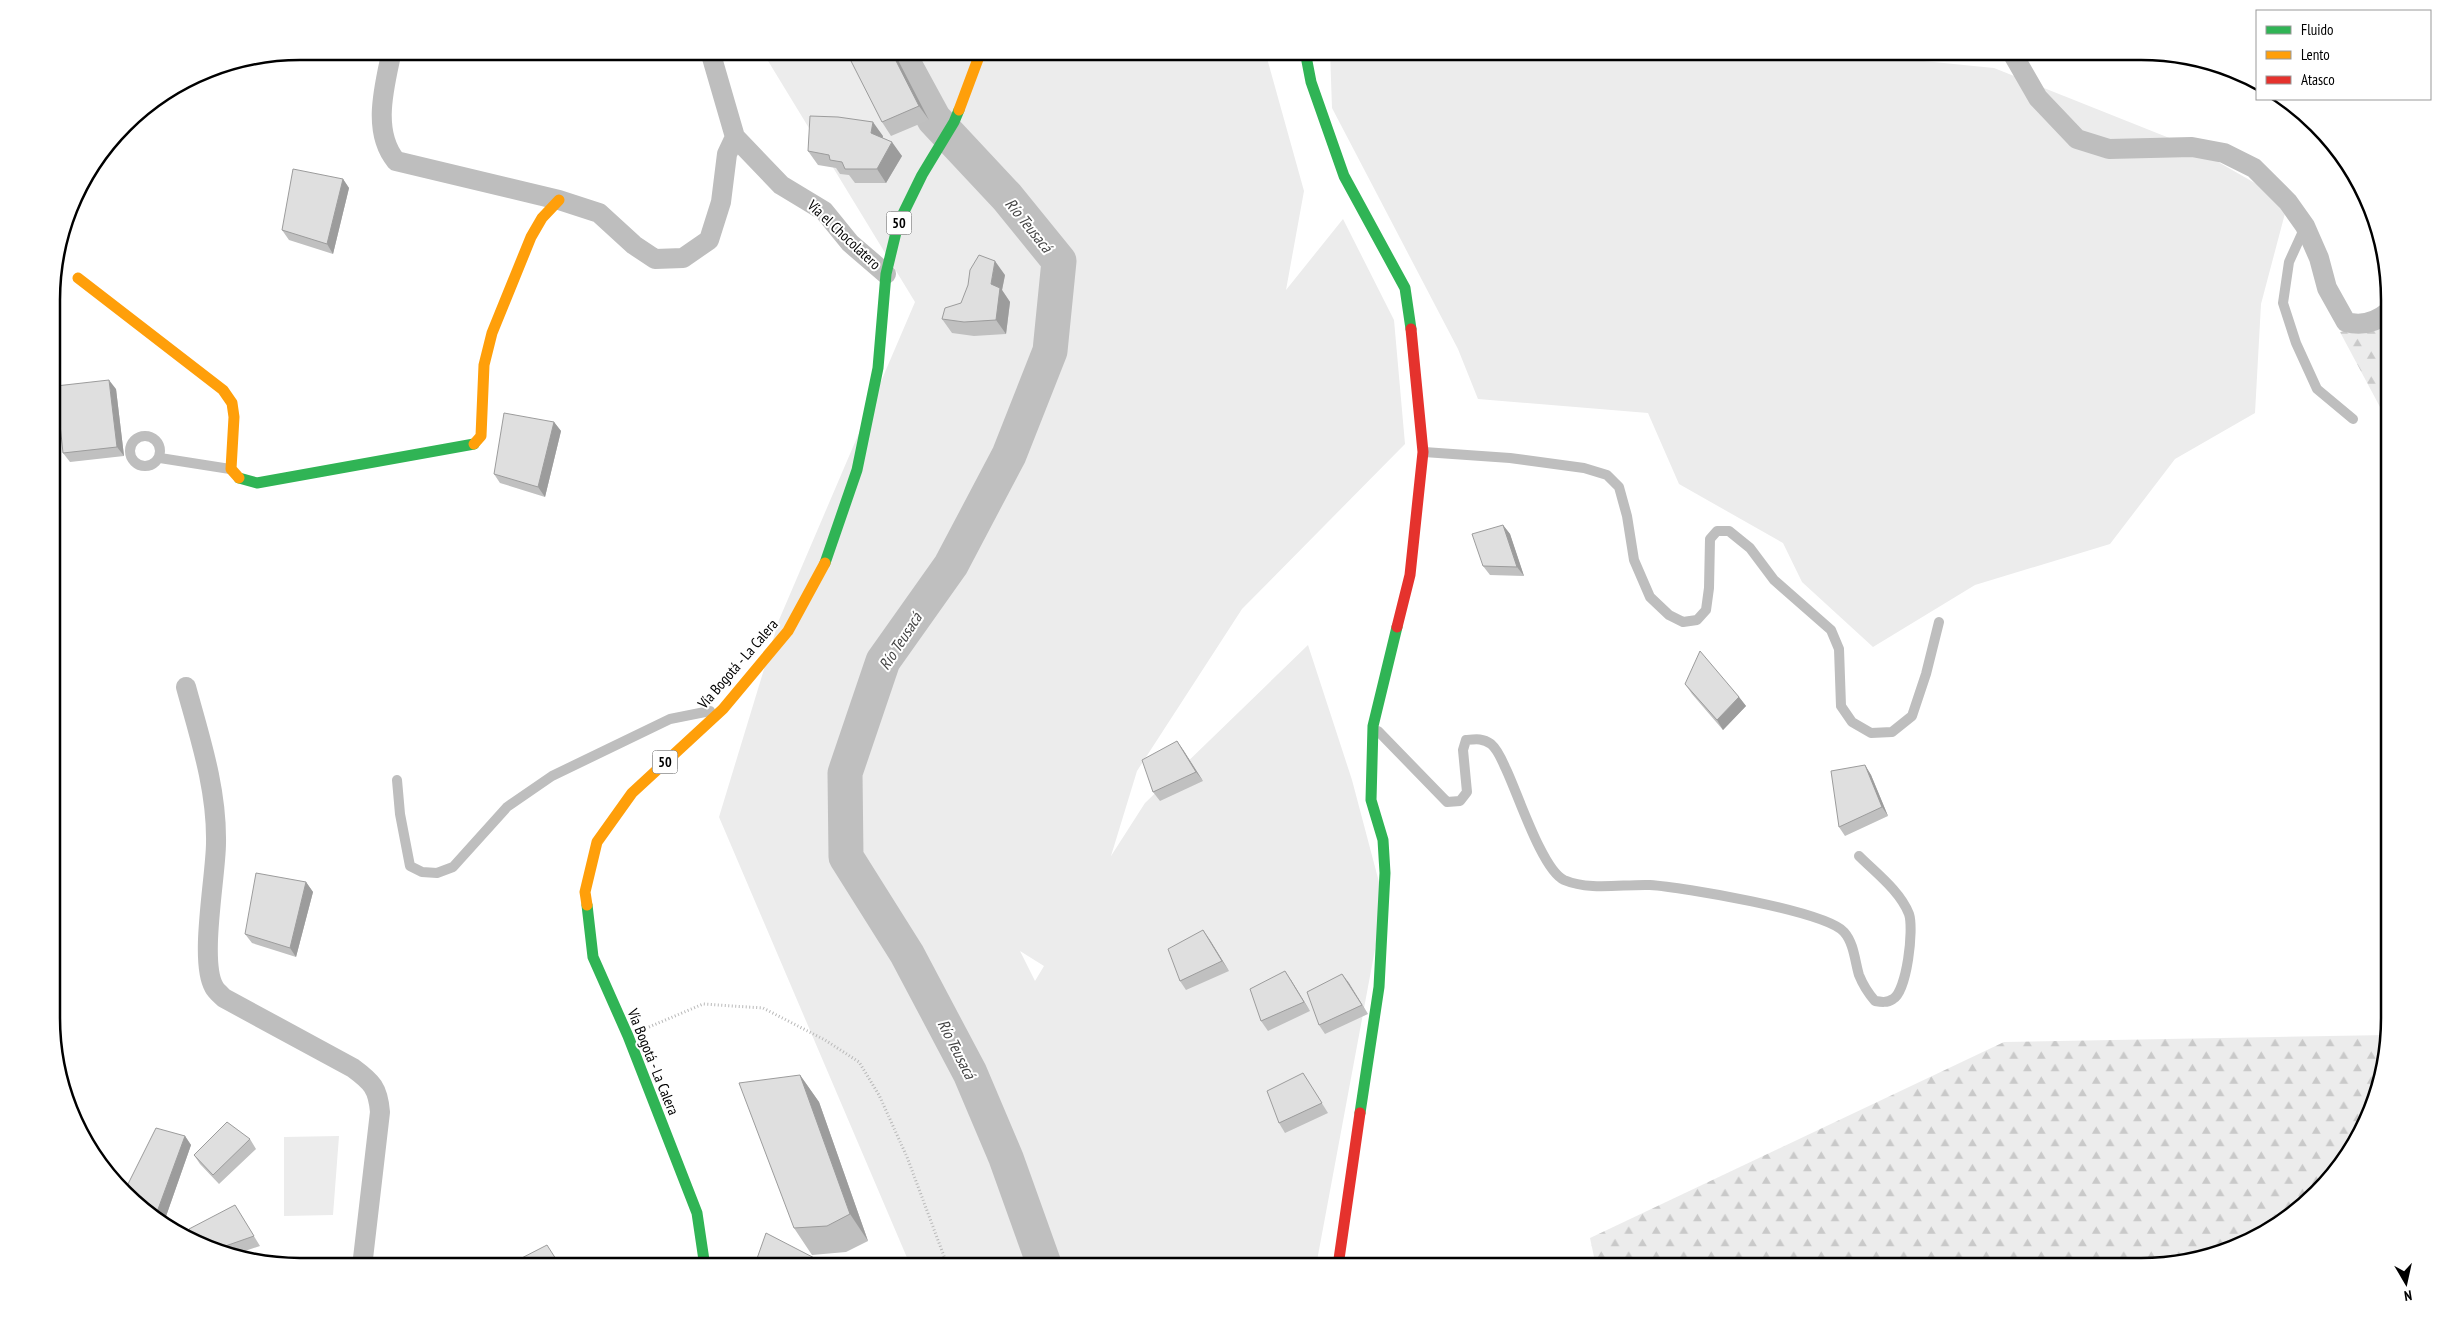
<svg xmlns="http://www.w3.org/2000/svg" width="2441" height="1318" viewBox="0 0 2441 1318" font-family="'PT Sans Narrow',sans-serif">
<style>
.grass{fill:#ececec;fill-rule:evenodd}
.forest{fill:url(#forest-firs)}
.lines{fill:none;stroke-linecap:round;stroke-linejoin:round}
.river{stroke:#bfbfbf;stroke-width:35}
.path{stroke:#b9b9b9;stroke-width:3;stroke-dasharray:1 2.5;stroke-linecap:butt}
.lane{stroke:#bebebe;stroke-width:10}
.street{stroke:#bebebe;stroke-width:20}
.fast{stroke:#30b455;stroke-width:11}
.slow{stroke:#ff9f0a;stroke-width:11}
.jam{stroke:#e5322d;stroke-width:11}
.wall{fill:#c0c0c0}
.shaded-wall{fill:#9c9c9c}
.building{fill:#dfdfdf;stroke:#9c9c9c}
.labels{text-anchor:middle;stroke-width:4;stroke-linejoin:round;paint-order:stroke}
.shield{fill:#fff;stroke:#4c4c4c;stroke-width:1}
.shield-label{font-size:14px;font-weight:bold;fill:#000}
.street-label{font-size:15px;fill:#000;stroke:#fff}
.water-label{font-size:16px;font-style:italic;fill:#444;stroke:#fff}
.rim{fill:none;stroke:#000;stroke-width:2.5}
</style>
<defs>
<pattern id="forest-firs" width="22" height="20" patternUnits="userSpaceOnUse" patternTransform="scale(1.25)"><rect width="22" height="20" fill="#ececec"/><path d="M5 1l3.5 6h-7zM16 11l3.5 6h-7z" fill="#c9c9c9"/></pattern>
</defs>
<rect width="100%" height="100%" fill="#fff"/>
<path class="grass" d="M762 51H1025L1030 57 1031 51H1265L1304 191 1286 290 1343 219 1394 320 1405 444 1242 609 1137 771 1111 856 1145 803 1308 645 1352 780 1384 901 1316 1266 911 1267 719 817 779 620 915 302ZM1020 951 1044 966 1035 981Z
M1330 51H1850L1863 55 1994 68 2192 147 2288 202 2261 304 2255 413 2175 459 2110 544 1975 585 1873 647 1802 582 1783 543 1679 484 1648 413 1478 399 1458 349 1332 108Z
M339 1136 333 1215 284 1216V1137Z"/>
<path class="forest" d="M2388 321V422L2340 332Z
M2388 1035 2381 1082 2364 1128 2328 1182 2279 1225 2221 1254 2157 1266H1596L1590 1238 2004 1042Z"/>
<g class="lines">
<path class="river" d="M897 51 934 119 1007 197 1059 261 1050 351 1009 455 951 565 883 661 845 773 846 857 907 954 970 1073 1006 1158 1045 1267"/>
<path class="path" d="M649 1027 703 1004 763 1008 825 1040 859 1062 879 1095 907 1157 948 1267"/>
<path class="lane" d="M2305 227 2289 262 2283 303 2296 343 2317 389 2353 419
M130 451a15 15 0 1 1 30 0a15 15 0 1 1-30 0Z
M1424 452 1510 458 1584 468 1607 475 1619 487 1627 516 1634 560 1650 597 1669 615 1683 622 1697 620 1706 610 1709 588 1710 539 1717 531H1729L1750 548 1774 580 1831 630 1839 649 1841 706 1852 722 1871 733 1892 732 1912 716 1926 674 1939 622
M160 458 230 469
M1378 731 1447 802 1460 801 1467 792 1463 750 1466 740C1476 739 1483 738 1491 744 1497 749 1502 760 1505 767 1517 791 1542 870 1564 880 1590 891 1622 884 1650 885 1682 887 1825 911 1844 932 1854 943 1855 962 1859 975 1863 985 1868 993 1875 1001 1881 1002 1887 1003 1893 999 1907 991 1914 929 1909 914 1900 891 1876 873 1859 856
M397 780 400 814 410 866 422 872 437 873 453 867 507 807 552 776 670 719 710 711"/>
<path class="street" d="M710 51 735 137 781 185 824 211 850 243 886 274
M2011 51 2038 98 2077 139 2109 149 2192 147 2224 153 2254 168 2288 202 2305 226 2319 258 2327 288 2346 322C2361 326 2375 323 2388 312
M391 55C384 88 372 132 396 161L559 200 599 213 634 245 655 259 683 258 709 240 721 202 727 154 735 137
M186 687C200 738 217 789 216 843 216 875 199 961 214 987 216 991 221 995 224 998L353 1068C372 1082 378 1088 380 1112L362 1267"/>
<path class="fast" d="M1305 51 1311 82 1344 176 1405 288 1411 329
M239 478 257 483 474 444
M825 563 857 470 878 368 886 274 898 224 922 175 954 122 959 110
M587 905 593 957 628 1036 697 1213 705 1267
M1360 1113 1379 987 1385 873 1383 840 1371 800 1373 726 1397 627"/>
<path class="slow" d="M959 110 981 51
M78 278 223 390 232 403 234 417 231 469 239 478
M474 444 481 436 484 365 492 333 531 237 542 218 559 200
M587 905 585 892 597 842 632 793 723 709 788 631 825 563"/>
<path class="jam" d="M1397 627 1410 575 1423 452 1411 329
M1338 1266 1360 1113"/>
</g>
<path class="wall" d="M875 51H892L898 60 929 120 891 136 882 122Z
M883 136 882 138 902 156 886 183H855L849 175 840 174 836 168 818 165 808 151Z
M343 179 349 188 333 254 289 240 282 230Z
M1005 275 1002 290 1010 302 1006 334 974 336 952 333 942 319 961 303Z
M116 389 124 456 70 462 63 453Z
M554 422 561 431 545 497 500 483 494 474Z
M1503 525 1510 534 1524 576 1490 575 1483 566Z
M1685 684 1739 697 1746 706 1723 730 1692 694Z
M1177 741 1203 781 1160 801 1153 792Z
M1865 765 1871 775 1888 816 1845 836 1839 827Z
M306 882 313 892 296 957 252 943 245 934Z
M1203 930 1229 971 1186 990 1180 981Z
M1342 974 1368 1014 1325 1034 1319 1025Z
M1291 980 1310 1011 1268 1031 1261 1021Z
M1303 1073 1328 1113 1285 1133 1279 1123Z
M800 1075 819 1102 868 1241 846 1252 812 1255 794 1228Z
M185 1136 191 1145 164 1222 158 1220 136 1205Z
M250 1139 256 1149 219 1184 200 1164 194 1155Z
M241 1215 260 1246 230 1256 194 1243Z"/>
<path class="shaded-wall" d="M891 51H892L898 60 929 120 919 106Z
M873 122 883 136 881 147 871 133Z
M892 142 902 156 886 183 877 169Z
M343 179 349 188 333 254 327 244Z
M995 261 1005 275 1002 290 1010 302 1006 334 996 320 991 284Z
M109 380 116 389 124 456 117 447Z
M554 422 561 431 545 497 538 487Z
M1503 525 1510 534 1524 576 1517 567Z
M1739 697 1746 706 1723 730 1717 720Z
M1177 741 1184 751 1203 781 1196 772Z
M1865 765 1871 775 1888 816 1882 807Z
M306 882 313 892 296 957 290 948Z
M1203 930 1210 940 1229 971 1222 961Z
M1285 971 1291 980 1310 1011 1304 1002Z
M1342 974 1349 983 1368 1014 1362 1005Z
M800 1075 819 1102 868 1241 850 1214Z
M185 1136 191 1145 164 1222 157 1212Z"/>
<path class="building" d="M875 51H891L919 106 882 122 851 61Z
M810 116 838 117 873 122 871 133 892 142 877 169H845L842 162 830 160 829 155 808 151Z
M293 169 343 179 327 244 282 230Z
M979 255 995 261 991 284 1000 288 996 320 964 322 942 319 945 308 961 303 968 285 970 270Z
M109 380 117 447 63 453 56 386Z
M504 413 554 422 538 487 494 474Z
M1503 525 1517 567 1483 566 1472 534Z
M1700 651 1739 697 1717 720 1685 684Z
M1177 741 1196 772 1153 792 1142 760Z
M1865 765 1882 807 1839 827 1831 771Z
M256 873 306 882 290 948 245 934Z
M1203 930 1222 961 1180 981 1168 949Z
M1285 971 1304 1002 1261 1021 1250 989Z
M1342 974 1362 1005 1319 1025 1307 992Z
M1303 1073 1322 1103 1279 1123 1267 1091Z
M800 1075 850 1214 827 1226 794 1228 739 1083Z
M227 1122 250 1139 213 1175 194 1155Z
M156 1128 185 1136 157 1212 137 1206 124 1192Z
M235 1205 254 1236 214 1250 194 1243 189 1229Z
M766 1233 824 1263 822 1267H754Z
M547 1245 561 1267H513L512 1263Z"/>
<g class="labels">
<g class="shield">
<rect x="886.5" y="211.5" width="25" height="23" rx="4"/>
<rect x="652.5" y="750.5" width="25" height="23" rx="4"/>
</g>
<g class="shield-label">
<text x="899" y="228">50</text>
<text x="665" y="767">50</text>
</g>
<g class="street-label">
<text transform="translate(844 235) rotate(43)" y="5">Vía el Chocolatero</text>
<text transform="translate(738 664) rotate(-49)" y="5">Vía Bogotá - La Calera</text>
<text transform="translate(653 1062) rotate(68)" y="5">Vía Bogotá - La Calera</text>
</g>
<g class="water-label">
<text transform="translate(1029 225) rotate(51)" y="6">Río Teusacá</text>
<text transform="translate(900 641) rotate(-57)" y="6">Río Teusacá</text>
<text transform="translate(957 1049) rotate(63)" y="6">Río Teusacá</text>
</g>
</g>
<path d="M0 0H2441V1318H0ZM300 60H2141A240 240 0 0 1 2381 300V1018A240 240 0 0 1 2141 1258H300A240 240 0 0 1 60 1018V300A240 240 0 0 1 300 60Z" fill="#fff" fill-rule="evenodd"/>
<path class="rim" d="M300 60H2141A240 240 0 0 1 2381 300V1018A240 240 0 0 1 2141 1258H300A240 240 0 0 1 60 1018V300A240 240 0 0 1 300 60Z"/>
<rect x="2256" y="10" width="175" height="90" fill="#ffffff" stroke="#999999"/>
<rect x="2266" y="26" width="25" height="8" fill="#30b455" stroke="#999999"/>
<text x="2301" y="35" font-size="15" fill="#000000">Fluido</text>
<rect x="2266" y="51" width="25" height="8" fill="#ff9f0a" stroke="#999999"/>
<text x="2301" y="60" font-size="15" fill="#000000">Lento</text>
<rect x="2266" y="76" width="25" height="8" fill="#e5322d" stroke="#999999"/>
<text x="2301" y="85" font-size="15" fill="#000000">Atasco</text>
<g transform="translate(2406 1283) rotate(171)" stroke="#ffffff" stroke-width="4" paint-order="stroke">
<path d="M0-4L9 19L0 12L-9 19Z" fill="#000000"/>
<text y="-8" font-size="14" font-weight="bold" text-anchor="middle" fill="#000000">N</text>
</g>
</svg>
